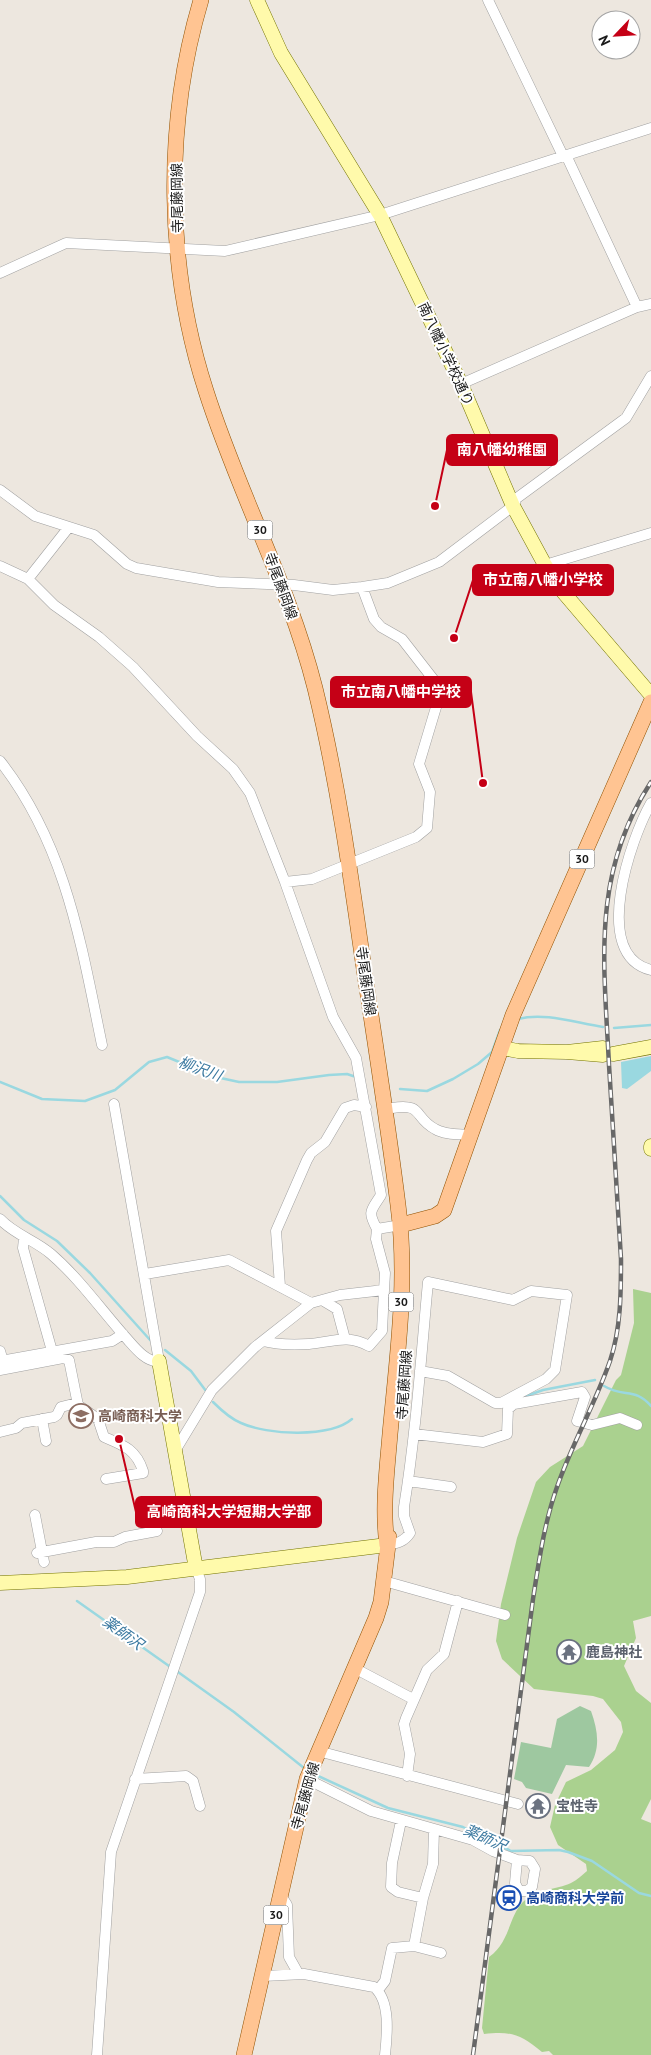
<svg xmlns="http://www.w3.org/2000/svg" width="651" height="2055" viewBox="0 0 651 2055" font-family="'PT Sans','Noto Sans JP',sans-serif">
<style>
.forest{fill:#aad18f}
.cemetery{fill:#9ec8a0}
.water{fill:#9ad8e0}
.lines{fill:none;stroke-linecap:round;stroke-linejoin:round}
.stream{stroke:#9ad8e0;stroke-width:2.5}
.street-casing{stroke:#a1a1a1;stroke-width:11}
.secondary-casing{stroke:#737300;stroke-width:15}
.primary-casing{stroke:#915100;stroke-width:16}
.street{stroke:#fff;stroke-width:10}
.secondary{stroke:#fffaab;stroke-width:14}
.primary{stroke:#ffc492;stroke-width:15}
.rail-casing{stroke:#686868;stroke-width:4.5}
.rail{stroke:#fff;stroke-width:2.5;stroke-dasharray:8;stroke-linecap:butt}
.labels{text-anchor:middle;stroke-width:4;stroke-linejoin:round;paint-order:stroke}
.shield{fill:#fff;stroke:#5f5f5f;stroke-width:1}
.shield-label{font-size:12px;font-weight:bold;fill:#1a1a1a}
.street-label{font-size:14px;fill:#1a1a1a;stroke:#fff}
.education-label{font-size:14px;font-weight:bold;fill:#785e54;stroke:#fff;text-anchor:start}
.worship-label{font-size:14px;font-weight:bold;fill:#5b616d;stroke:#fff;text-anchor:start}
.transit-label{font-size:14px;font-weight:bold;fill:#164399;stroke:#fff;text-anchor:start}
.water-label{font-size:15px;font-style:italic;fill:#3b79a0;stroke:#fff}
.leader{fill:none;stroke:#c50016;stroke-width:2}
.callout-dot{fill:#c50016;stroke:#fff;stroke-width:2}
.callout{fill:#c50016;stroke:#c50016;stroke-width:2}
.callout-label{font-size:15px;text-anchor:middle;font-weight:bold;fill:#fff}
</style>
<rect width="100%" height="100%" fill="#ede7df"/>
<path class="forest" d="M633 1289 651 1293V1616L633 1621 636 1638 624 1666 636 1691 651 1703V1799L641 1819 651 1823V2055H553L549 2051 542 2052C520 2034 511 2031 484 2034L482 2028 489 1957C511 1941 508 1916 524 1901 537 1889 556 1890 571 1883 577 1880 582 1875 587 1871L586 1864 558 1845 550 1827 555 1805 566 1782 591 1770 615 1750 623 1732 621 1722 603 1699 593 1696 534 1689 502 1659 496 1641 501 1604 517 1538 536 1482 550 1467 583 1446 616 1380 621 1375 634 1323Z"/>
<path class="cemetery" d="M580 1706 591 1711C598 1731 601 1749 589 1767L566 1765 552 1794 526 1788 522 1782 514 1779 521 1742 551 1748 557 1719Z"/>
<path class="water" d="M651 1056V1071L627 1089 622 1088 621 1062Z"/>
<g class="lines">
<path class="stream" d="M518 1019C545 1012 576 1023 603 1027
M614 1028 651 1025
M0 1082 42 1099 85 1101 115 1090 149 1062 167 1057 216 1077 239 1082H277L329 1075 347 1074 356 1077
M400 1089 427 1091 453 1079 478 1064 492 1052 500 1030
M0 1196 24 1220 57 1241 90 1273 151 1341
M165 1350 191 1371 206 1391
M604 1386C624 1398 635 1387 651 1406
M521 1398 543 1390 595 1380
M213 1402C221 1410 231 1419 241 1423 267 1435 330 1438 352 1419
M77 1601 169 1666
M178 1672 234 1712 304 1768
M316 1775 388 1808 463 1827 511 1851 559 1850 568 1852 592 1861 639 1893 651 1896"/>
<defs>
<path id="street" d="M488 0 563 156
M566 155 637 307
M0 273 66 243 225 251 380 215 651 128
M461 384 637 307 651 304
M0 490 35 516 94 535 127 564 136 568 218 582 294 585 333 590 362 587 388 583 439 562 513 506 517 498 626 418 651 376
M545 565 651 533
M0 566 28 579 54 605 99 637 133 667 197 736 233 769 250 793 285 882 333 1017 356 1058 381 1195C371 1211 367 1211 377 1229L401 1225
M28 579 69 527
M0 761C66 845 81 944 102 1045
M651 803C631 838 590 955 651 970
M285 882 312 879 416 837 427 828 430 792 419 764 440 694 437 684 402 639 381 627 374 619 362 587
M392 1108C424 1103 413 1117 435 1129 445 1135 459 1134 470 1135
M0 1219C15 1235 35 1240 51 1254 80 1279 102 1311 128 1340 135 1348 147 1363 159 1361L114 1104
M24 1238 23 1248 52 1351
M145 1274 229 1260 311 1303
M280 1286 276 1231 307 1160 311 1153 325 1142 345 1108 354 1105 366 1107
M322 1300 337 1309 345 1339
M263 1341C278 1345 293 1345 309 1344 333 1342 347 1334 369 1346L382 1331 384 1290
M0 1351 3 1361
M0 1361 112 1341 123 1334
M0 1370 63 1358 69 1360 78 1405 98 1419 104 1437C123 1445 136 1449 143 1471V1473L106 1479
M42 1419 46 1441
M0 1432 16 1428 22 1423 54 1417 57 1415 61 1407 77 1403
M414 1434 483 1442 507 1434 508 1409 514 1404 582 1392 585 1397 577 1421 592 1425 620 1418 637 1425
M175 1451 212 1390 255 1347 311 1303 340 1295 384 1290 385 1273 376 1239 377 1229
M408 1481 451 1487
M35 1515 44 1562
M387 1545C398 1543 404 1542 410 1533L404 1516V1507C416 1433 421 1357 428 1282L513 1300 531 1291 567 1295 555 1370 546 1379 501 1403H495L448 1376 420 1371
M37 1553 96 1542H114L125 1537 157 1531
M384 1581 505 1615
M356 1669 413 1699
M318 1751 518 1804
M407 1776 410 1754 404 1724 406 1718 427 1670 444 1654 458 1601
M135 1779 186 1776 193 1781 200 1806
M307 1779 371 1811 473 1840 493 1851 517 1860 530 1861 535 1869 532 1887 527 1891H519L515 1883 517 1860
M401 1821 392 1863 391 1887 398 1892 423 1898
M280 1894 287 1905 289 1957 298 1973
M414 1946 423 1898 433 1864 434 1829
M263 1976 304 1974 374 1987C391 2001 387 2036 385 2055
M378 1990 385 1981 392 1948 414 1946 441 1953
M97 2055 111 1852 200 1592V1579L196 1569"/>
<path id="secondary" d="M257 0 281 53 380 215 461 384 513 506 545 565 558 586 651 695
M502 1048 518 1051 567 1052
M603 1048 567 1052 603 1055
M613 1054 651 1047
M651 1146V1149
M159 1361 196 1569
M0 1583 127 1577 387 1545"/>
<path id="primary" d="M201 0C164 124 166 268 206 391 238 492 289 585 315 688 337 778 350 870 363 962 375 1043 388 1124 398 1205 408 1281 397 1358 390 1434 387 1471 382 1507 387 1545
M401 1225 435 1216 444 1210 513 1015 651 702
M244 2055 307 1779 376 1618 381 1602 389 1537"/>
</defs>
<use href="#street" class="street-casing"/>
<use href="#secondary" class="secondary-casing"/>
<use href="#primary" class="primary-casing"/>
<use href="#street" class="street"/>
<use href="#secondary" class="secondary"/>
<use href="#primary" class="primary"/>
<defs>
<path id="rail" d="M473 2055 533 1599C539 1561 544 1524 557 1487 572 1444 595 1404 610 1361 621 1328 621 1293 621 1259 617 1195 613 1130 609 1065 604 962 591 874 651 782"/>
</defs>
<use href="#rail" class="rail-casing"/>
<use href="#rail" class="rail"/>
</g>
<defs>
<symbol id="university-ring" viewBox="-11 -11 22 22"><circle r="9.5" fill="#fff" stroke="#8d6e63" stroke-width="1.5"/><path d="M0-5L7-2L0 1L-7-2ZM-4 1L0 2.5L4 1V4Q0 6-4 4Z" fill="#8d6e63"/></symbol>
<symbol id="temple-ring" viewBox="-11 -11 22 22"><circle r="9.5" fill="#fff" stroke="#6b7280" stroke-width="1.5"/><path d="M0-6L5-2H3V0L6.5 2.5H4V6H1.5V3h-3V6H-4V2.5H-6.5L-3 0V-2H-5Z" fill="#6b7280"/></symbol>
<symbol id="station-ring" viewBox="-11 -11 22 22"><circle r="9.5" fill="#fff" stroke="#1a4fb4" stroke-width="1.5"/><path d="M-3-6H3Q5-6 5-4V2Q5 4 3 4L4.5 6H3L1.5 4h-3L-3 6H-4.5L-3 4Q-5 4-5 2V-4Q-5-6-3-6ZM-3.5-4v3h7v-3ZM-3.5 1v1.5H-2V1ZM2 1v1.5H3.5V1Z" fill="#1a4fb4"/></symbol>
</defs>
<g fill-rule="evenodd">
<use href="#university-ring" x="67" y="1402" width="28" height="28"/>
<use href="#temple-ring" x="555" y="1638" width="28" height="28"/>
<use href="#temple-ring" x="524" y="1792" width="28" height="28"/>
<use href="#station-ring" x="495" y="1884" width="28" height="28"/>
</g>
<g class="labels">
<g class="shield">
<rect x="247.5" y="520.5" width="25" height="19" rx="4"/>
<rect x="569.5" y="849.5" width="25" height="19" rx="4"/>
<rect x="388.5" y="1292.5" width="25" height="19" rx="4"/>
<rect x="263.5" y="1905.5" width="25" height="19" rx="4"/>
</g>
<g class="shield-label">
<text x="260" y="534">30</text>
<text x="582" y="863">30</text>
<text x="401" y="1306">30</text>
<text x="276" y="1919">30</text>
</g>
<g class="street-label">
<text transform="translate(177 198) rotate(-91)" y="5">寺尾藤岡線</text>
<text transform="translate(446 354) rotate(65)" y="5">南八幡小学校通り</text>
<text transform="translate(281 586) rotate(70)" y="5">寺尾藤岡線</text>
<text transform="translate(366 981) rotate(82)" y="5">寺尾藤岡線</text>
<text transform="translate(404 1385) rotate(-86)" y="5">寺尾藤岡線</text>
<text transform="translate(305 1796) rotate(-74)" y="5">寺尾藤岡線</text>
</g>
<g class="education-label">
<text x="98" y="1421">高崎商科大学</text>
</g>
<g class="worship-label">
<text x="586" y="1657">鹿島神社</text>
<text x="556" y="1811">宝性寺</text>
</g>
<g class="transit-label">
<text x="526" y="1903">高崎商科大学前</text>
</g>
<g class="water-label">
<text transform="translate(200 1069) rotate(20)" y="5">柳沢川</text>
<text transform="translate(123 1633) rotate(36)" y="5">薬師沢</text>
<text transform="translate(485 1838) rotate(24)" y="5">薬師沢</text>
</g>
</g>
<path class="leader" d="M435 506L447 450M454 638L473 580M483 783L471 692M119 1439L136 1512"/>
<g class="callout-dot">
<circle cx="435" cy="506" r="5"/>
<circle cx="454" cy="638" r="5"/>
<circle cx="483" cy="783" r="5"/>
<circle cx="119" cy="1439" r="5"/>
</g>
<g class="callout">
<rect x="447" y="435" width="110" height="30" rx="5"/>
<rect x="473" y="565" width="140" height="30" rx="5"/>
<rect x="331" y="677" width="140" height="30" rx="5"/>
<rect x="136" y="1497" width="185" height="30" rx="5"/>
</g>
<g class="callout-label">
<text x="502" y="455">南八幡幼稚園</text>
<text x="543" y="585">市立南八幡小学校</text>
<text x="401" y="697">市立南八幡中学校</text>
<text x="229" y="1517">高崎商科大学短期大学部</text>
</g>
<g transform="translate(616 35) rotate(245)"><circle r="24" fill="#ffffff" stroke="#a3a3a3"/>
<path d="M0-4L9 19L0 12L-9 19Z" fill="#c50016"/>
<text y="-8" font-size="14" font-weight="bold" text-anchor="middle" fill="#1a1a1a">N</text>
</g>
</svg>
